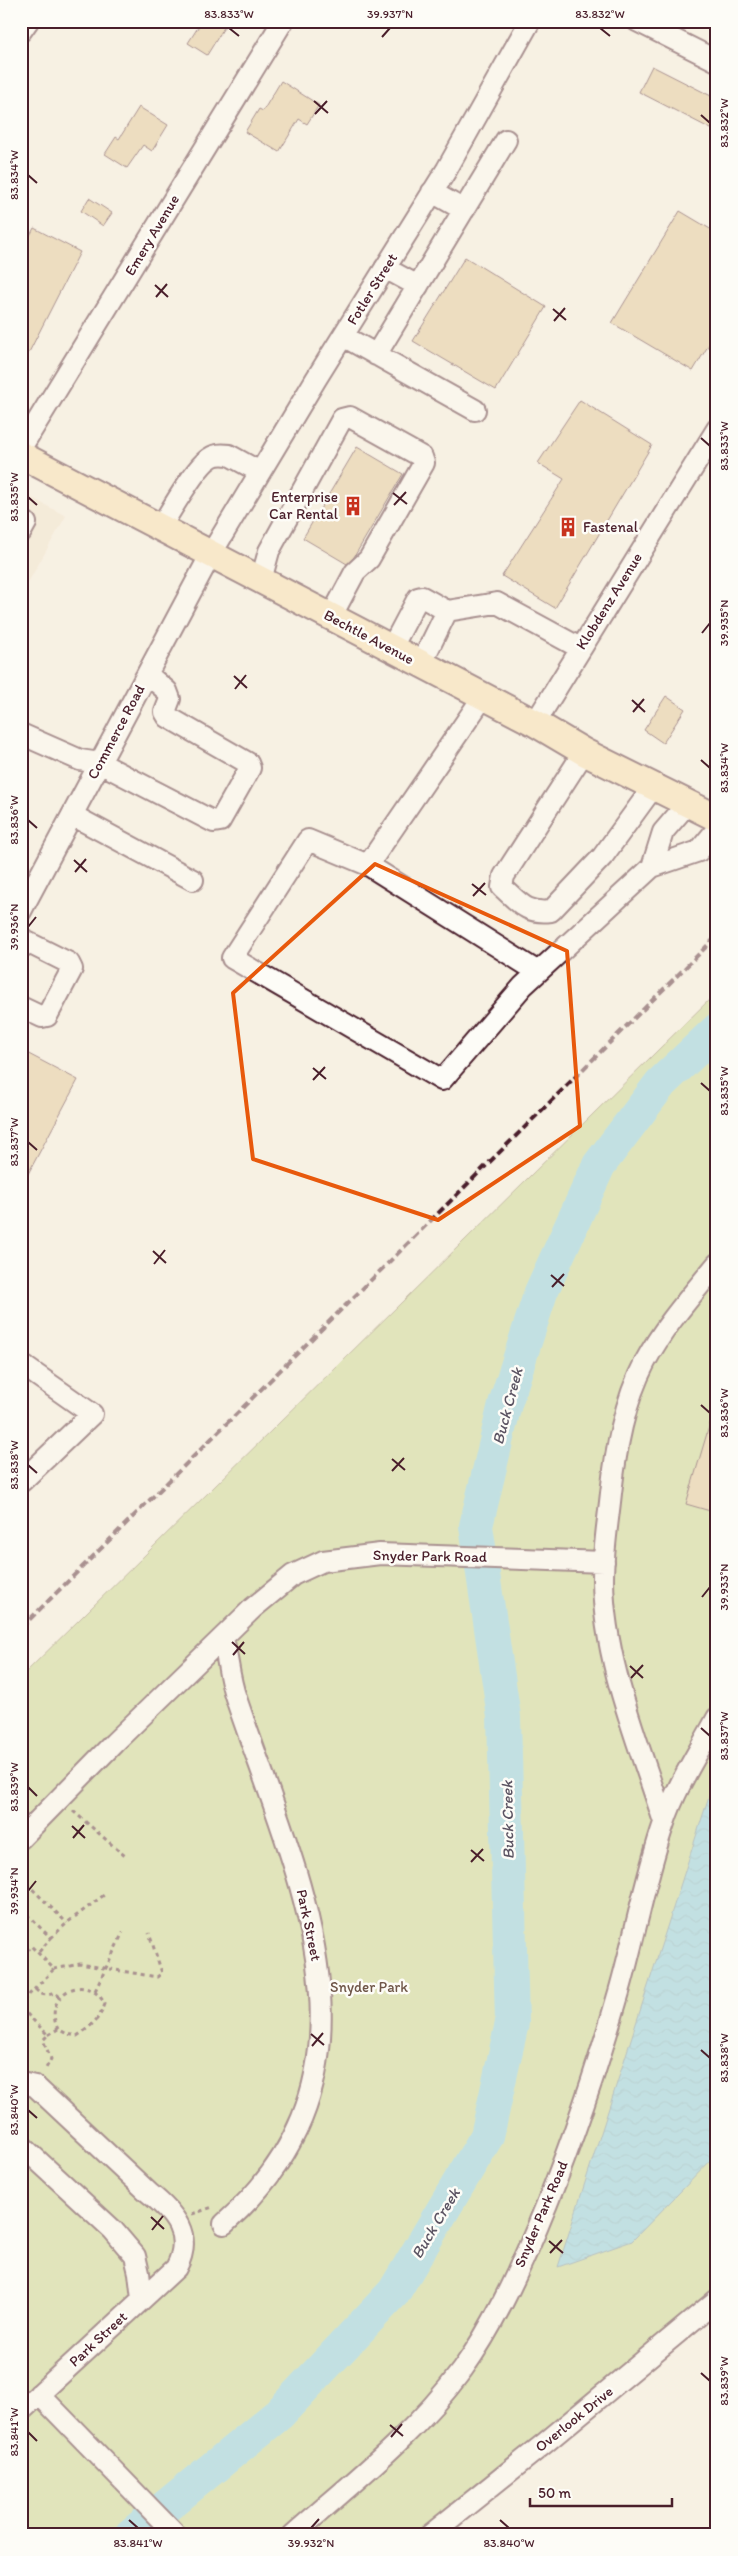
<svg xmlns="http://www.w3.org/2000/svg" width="738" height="2556" viewBox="0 0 738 2556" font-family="Itim,sans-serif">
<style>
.built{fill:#f0e4cc}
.green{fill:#c5d68a;stroke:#887a5a}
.water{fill:url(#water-waves);stroke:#6c8798}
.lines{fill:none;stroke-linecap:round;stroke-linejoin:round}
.river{stroke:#82cde1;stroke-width:34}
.building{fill:#dfc695;stroke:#4a1f2b}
.minor-casing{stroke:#4a1f2b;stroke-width:24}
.major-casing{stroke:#4a1f2b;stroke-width:30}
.path{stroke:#4a1f2b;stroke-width:3;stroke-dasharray:4 4;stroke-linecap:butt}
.minor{stroke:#fdfcf7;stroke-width:20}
.major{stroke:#f8deab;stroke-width:26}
.rail{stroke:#4a1f2b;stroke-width:4;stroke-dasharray:8 4;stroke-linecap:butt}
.marked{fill:none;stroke:#e8590c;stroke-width:4;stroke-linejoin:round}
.ticks{fill:none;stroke:#4a1f2b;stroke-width:2}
.labels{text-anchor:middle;stroke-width:5;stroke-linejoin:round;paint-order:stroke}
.street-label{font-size:15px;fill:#4a1f2b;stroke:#fdfcf7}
.poi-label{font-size:15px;fill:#4a1f2b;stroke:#fdfcf7;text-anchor:end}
.park-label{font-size:15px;fill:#6f5648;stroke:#fdfcf7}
.water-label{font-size:16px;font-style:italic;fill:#5b5362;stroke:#fdfcf7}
.neatline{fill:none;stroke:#4a1f2b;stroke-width:2}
.ticks-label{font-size:12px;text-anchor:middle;fill:#4a1f2b}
</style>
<defs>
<pattern id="water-waves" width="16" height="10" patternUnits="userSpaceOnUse" patternTransform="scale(1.25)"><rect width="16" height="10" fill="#82cde1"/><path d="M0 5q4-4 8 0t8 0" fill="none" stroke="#72b0c1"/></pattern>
</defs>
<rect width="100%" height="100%" fill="#f7f1e3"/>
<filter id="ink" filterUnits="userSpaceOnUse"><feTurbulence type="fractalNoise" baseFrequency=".02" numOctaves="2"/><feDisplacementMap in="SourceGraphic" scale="10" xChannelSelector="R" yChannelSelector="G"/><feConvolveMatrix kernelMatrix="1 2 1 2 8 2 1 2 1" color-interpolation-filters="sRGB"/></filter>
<g filter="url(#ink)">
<path class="built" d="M21 492 66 516 21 595Z"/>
<path class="green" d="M717 992V2298L429 2535H21V1677Z"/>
<path class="water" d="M717 1771V2154L632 2241 558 2267Z"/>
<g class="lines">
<path class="river" d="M131 2535 279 2414 394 2292 487 2136 512 2023 504 1717 476 1526 505 1404 541 1292 599 1165 661 1083 717 1030"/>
</g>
<path class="building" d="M202 21H228L207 55 188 43Z
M652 66 717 99V132L639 92Z
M281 81 319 105 307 124 299 119 279 152 245 132 259 109 263 111Z
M139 107 168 125 152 151 143 145 127 168 105 154 116 137 119 139Z
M89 198 112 213 103 226 81 211Z
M680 211 717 233V331L693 371 612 323Z
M34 228 80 252 21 368V252Z
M465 257 546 307 496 390 413 341Z
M580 400 652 445 555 608 502 576 564 479 538 463Z
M357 447 403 474 354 557 347 564 303 538Z
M666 696 685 709 663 743 644 730Z
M21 1050 78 1080 21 1187Z
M713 1413 717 1414V1513L686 1504Z"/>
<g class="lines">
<defs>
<path id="minor" d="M637 21 717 61
M21 31 28 21
M432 192 464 210
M385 268 418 286
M343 336 475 410
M376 355 506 140
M21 448 283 21
M21 521 26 523 21 532
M160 528C170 512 196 466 210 458 215 454 222 454 229 455L260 472
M261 580 269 551 342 419 350 417 422 457 424 463 369 559 355 572 331 617
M447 611 497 603 580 648
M391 649 418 598 422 597 447 611 421 664
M483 697 368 865 308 840 232 958 442 1080 523 986 652 867
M535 723 717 429
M21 734 80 760 100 763 214 822 220 821 250 768 248 763 168 717 165 712 170 699 167 691 147 674
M584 752 504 876 502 887C520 903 526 914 551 911L603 856 654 786
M688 803 663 832 652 867 699 851 717 829
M72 815 193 880
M368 865 538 972
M21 911 211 554 316 379 447 169 530 21
M21 939 69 963 72 969 47 1016 42 1017 21 1007
M21 1364 92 1414 22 1481
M223 1638C228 1658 229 1679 236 1698 296 1877 398 2070 224 2224
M664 1822C639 1743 604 1664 603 1580 603 1551 608 1522 611 1493 616 1449 624 1402 645 1362 664 1326 692 1295 717 1264
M21 1838 114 1743 253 1608 293 1575 323 1561 380 1554 604 1562
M21 2083 35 2086 149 2193C174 2213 194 2235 176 2268L21 2411
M21 2145 113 2230 135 2256 139 2273 142 2299
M39 2394 176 2535
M293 2535C352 2483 415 2434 462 2370 493 2327 516 2277 537 2228 569 2152 596 2072 619 1992 635 1936 645 1878 664 1823 676 1786 699 1752 717 1718
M430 2535 545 2443 717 2300"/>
<path id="major" d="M21 455 535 723 584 752 717 818"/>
</defs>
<use href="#minor" class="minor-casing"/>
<use href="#major" class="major-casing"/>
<path class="path" d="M73 1811 125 1856
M21 1878 67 1923
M21 1909 51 1938 38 1953
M51 1938 68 1922 104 1895
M21 1957 31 1946 54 1969 21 2003
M54 1969 80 1964 157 1977 162 1973 149 1933
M35 1989C42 1996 46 1996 55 1993L60 1997
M95 1991 123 1932
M21 2008 48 2035 43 2040 51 2059 45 2070
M48 2035 58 2029 67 2034 77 2036C90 2027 100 2019 105 2004 85 1969 41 1996 58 2029
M192 2214 213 2207"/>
<use href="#minor" class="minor"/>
<use href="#major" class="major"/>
<path class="rail" d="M21 1628 717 936"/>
</g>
</g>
<path d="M0 0H738V2556H0ZM375 864 567 951 580 1126 438 1220 253 1159 233 993Z" fill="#f7f1e3" fill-opacity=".55" fill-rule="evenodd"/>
<path class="marked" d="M375 864 567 951 580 1126 438 1220 253 1159 233 993Z"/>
<path class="ticks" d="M229 28 239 36M600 28 610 36M382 37 390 28M314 101 328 113M315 114 327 101M701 115 710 123M28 175 37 183M155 285 168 297M156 297 167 284M553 309 566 320M554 321 565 308M701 438 710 446M393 493 407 504M28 497 37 505M394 505 406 492M702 633 710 623M234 676 247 688M235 689 246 675M632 700 645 712M633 712 644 699M701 760 710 768M28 820 37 828M74 860 87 872M75 872 86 859M472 884 486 895M473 896 485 883M28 927 36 917M313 1068 326 1079M313 1080 325 1067M701 1083 710 1091M28 1142 37 1150M153 1251 166 1263M154 1264 165 1250M551 1275 564 1286M552 1287 564 1274M701 1405 710 1413M392 1459 405 1470M28 1465 37 1473M392 1471 404 1458M702 1597 710 1587M232 1642 245 1654M233 1655 244 1642M630 1666 643 1678M631 1678 643 1665M701 1728 710 1736M28 1787 37 1796M72 1826 85 1838M73 1838 84 1825M471 1850 484 1861M471 1862 483 1849M28 1891 36 1881M311 2034 324 2045M312 2046 323 2033M701 2050 710 2058M28 2110 37 2118M151 2217 164 2229M152 2230 163 2216M549 2241 563 2253M550 2253 562 2240M701 2373 710 2381M390 2425 403 2436M28 2432 37 2441M391 2437 402 2424M129 2520 138 2528M500 2520 509 2528M311 2528 319 2519"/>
<defs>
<symbol id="building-bare" viewBox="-9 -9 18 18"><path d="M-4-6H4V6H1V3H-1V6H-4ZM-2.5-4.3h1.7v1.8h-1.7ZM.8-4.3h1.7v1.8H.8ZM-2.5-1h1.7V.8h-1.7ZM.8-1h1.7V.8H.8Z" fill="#c8321e" stroke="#fdfcf7" stroke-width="2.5" paint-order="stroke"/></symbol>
</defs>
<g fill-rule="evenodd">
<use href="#building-bare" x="339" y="492" width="28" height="28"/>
<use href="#building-bare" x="554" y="513" width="28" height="28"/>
</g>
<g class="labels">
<g class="street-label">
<text transform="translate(152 235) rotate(-59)" y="5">Emery Avenue</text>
<text transform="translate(372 289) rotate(-58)" y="5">Fotler Street</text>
<text transform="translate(609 601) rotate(-58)" y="5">Klobdenz Avenue</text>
<text transform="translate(369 637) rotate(28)" y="5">Bechtle Avenue</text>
<text transform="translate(116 732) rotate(-62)" y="5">Commerce Road</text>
<text transform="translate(430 1556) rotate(1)" y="5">Snyder Park Road</text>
<text transform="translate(309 1925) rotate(78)" y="5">Park Street</text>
<text transform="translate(541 2214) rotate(-67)" y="5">Snyder Park Road</text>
<text transform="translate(98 2339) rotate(-43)" y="5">Park Street</text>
<text transform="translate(574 2419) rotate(-39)" y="5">Overlook Drive</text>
</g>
<g class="poi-label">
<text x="338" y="502">Enterprise<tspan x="338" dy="17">Car Rental</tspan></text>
<text x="583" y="532" text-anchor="start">Fastenal</text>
</g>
<g class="park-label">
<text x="369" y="1992">Snyder Park</text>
</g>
<g class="water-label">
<text transform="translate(507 1406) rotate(-75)" y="6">Buck Creek</text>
<text transform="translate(507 1820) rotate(-91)" y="6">Buck Creek</text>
<text transform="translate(435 2223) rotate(-59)" y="6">Buck Creek</text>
</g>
</g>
<rect width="738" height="2556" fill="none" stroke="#fdfcf7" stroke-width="55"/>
<path d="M530 2498v8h142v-8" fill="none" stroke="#4a1f2b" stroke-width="2.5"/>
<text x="538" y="2498" font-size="15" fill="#4a1f2b" stroke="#fdfcf7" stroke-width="4" paint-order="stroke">50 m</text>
<rect x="28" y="28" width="682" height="2500" class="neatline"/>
<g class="ticks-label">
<text x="229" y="18">83.833°W</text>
<text x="390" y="18">39.937°N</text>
<text x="600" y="18">83.832°W</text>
<text transform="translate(724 123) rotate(-90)" y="4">83.832°W</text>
<text transform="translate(14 175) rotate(-90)" y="4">83.834°W</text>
<text transform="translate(724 446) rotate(-90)" y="4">83.833°W</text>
<text transform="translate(14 497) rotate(-90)" y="4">83.835°W</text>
<text transform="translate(724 623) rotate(-90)" y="4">39.935°N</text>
<text transform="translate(724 768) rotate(-90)" y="4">83.834°W</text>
<text transform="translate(14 820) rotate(-90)" y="4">83.836°W</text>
<text transform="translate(14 927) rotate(-90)" y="4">39.936°N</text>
<text transform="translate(724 1091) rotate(-90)" y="4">83.835°W</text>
<text transform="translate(14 1142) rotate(-90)" y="4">83.837°W</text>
<text transform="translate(724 1413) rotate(-90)" y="4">83.836°W</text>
<text transform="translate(14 1465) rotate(-90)" y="4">83.838°W</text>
<text transform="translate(724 1587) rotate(-90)" y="4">39.933°N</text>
<text transform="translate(724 1736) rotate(-90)" y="4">83.837°W</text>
<text transform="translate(14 1787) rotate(-90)" y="4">83.839°W</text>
<text transform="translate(14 1891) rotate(-90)" y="4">39.934°N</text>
<text transform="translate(724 2058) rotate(-90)" y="4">83.838°W</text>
<text transform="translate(14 2110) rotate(-90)" y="4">83.840°W</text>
<text transform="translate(724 2381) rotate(-90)" y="4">83.839°W</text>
<text transform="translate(14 2432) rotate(-90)" y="4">83.841°W</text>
<text x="138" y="2547">83.841°W</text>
<text x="311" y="2547">39.932°N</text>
<text x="509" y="2547">83.840°W</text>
</g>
</svg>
